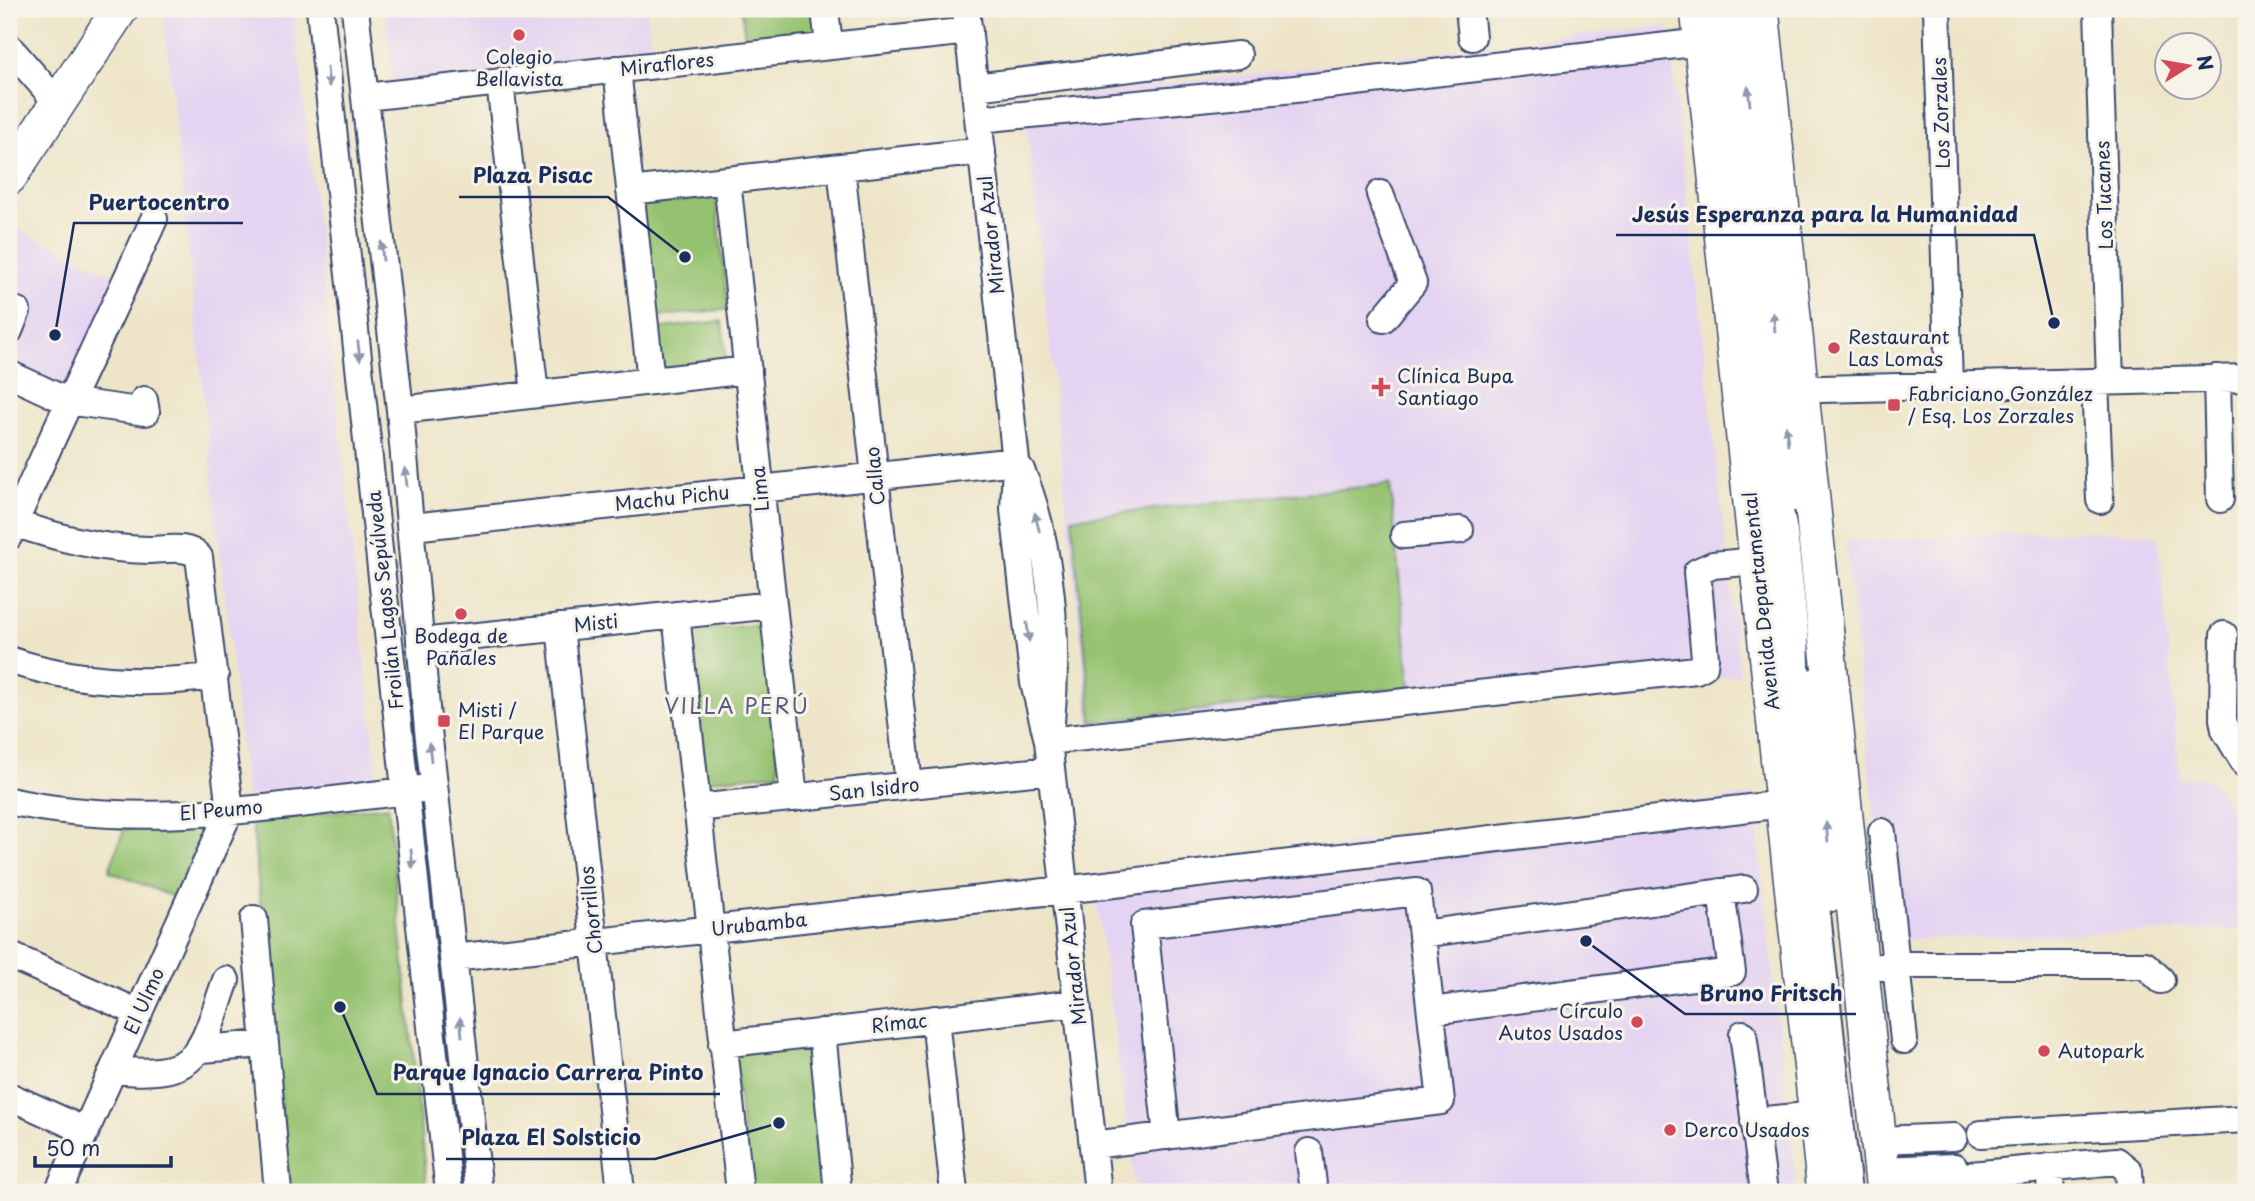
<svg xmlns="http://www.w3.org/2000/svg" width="2255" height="1201" viewBox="0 0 2255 1201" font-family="'Playpen Sans',sans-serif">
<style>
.built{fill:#e4d3f2}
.green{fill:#95c270;stroke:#587867;stroke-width:2}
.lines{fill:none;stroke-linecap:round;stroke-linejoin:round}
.minor-casing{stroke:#3b4a6e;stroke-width:30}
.major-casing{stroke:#3b4a6e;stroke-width:38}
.minor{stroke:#fff;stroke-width:26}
.major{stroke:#fff;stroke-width:35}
.oneway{fill:#8d97ae}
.poi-dot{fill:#d1495b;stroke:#f7f3e8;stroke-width:2.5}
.labels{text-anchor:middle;stroke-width:6;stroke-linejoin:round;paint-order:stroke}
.poi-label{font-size:19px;fill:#1b2f5e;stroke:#f7f3e8;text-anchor:start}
.street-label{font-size:19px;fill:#1b2f5e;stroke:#f7f3e8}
.neighbourhood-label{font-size:21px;letter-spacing:2px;fill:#545b89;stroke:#f7f3e8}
.leader{fill:none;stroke:#1b2f5e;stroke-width:2.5}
.callout-dot{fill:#1b2f5e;stroke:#f7f3e8;stroke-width:2.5}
.callout-label{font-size:21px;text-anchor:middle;font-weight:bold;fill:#1b2f5e;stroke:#f7f3e8;stroke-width:6;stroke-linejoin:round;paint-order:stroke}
</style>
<rect width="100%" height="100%" fill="#f7f3e8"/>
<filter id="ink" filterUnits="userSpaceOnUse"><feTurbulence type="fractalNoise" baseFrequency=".0143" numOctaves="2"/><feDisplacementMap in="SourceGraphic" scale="14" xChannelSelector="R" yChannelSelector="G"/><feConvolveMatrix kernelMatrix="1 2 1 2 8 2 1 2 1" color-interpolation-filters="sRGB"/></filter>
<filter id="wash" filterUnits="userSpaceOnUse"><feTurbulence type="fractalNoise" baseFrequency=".00686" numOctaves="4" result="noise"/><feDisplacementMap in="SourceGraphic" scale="28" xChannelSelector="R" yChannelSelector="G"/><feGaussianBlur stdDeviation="1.57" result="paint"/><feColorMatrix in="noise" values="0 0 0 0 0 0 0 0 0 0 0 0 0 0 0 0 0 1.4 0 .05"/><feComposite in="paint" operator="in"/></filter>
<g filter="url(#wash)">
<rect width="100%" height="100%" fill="#eee5c8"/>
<path class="built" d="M163 9H294L378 781 246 797Z
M385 9H647L653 62 394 88Z
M1668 25 1740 675 1092 750 1024 101Z
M9 225 118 277 54 408 9 386Z
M2092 531 2158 535 2180 779 2202 777 2217 790 2246 827V929L1888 940 1845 541Z
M1753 795 1797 1192H1136L1093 875Z"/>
<path class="green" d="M741 9H821L825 43 747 51Z
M716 197 728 309 653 317 641 205Z
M722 321 727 365 659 372 654 329Z
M1390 484 1410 687 1092 722 1072 518Z
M764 624 779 773 700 781 684 632Z
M388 806 427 1192H290L252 821Z
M203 827 178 899 109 871 124 829Z
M807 1046 823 1192H749L734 1054Z"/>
</g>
<g filter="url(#ink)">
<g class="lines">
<defs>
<path id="minor" d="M320 9 449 1192
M355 9 400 410 428 730 479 1192
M825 9 829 46
M966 9 1016 461 1014 510 1034 683 1048 741 1098 1192
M1469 9 1472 37
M1719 9 1768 448 1784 532 1795 633 1799 753 1848 1192
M1739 9 1793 498
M1937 9 1949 385
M2098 9 2110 381
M9 47 57 102
M617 69 651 381
M500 82 535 394
M975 87 1238 55
M365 97 969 31
M979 119 1295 89 1702 42
M841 167 909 785
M727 180 794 798
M630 191 982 151
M1380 194 1413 283 1383 319
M9 308 17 311 9 331
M9 374 67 401 146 412 144 400
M2217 378 2220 499
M2095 382 2100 500
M1783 390 2246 378
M400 410 748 370
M1021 470C1052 541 1059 645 1051 722
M14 523C58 538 101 549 148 550 164 550 187 544 199 557L230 810 58 1192
M412 527 1016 461
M1404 535 1460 530
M9 536C54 429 107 325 154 219
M676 615 740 1192
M560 627 621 1192
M2224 635 2223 719 2225 730 2246 765
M420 642 773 605
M9 660C76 682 145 686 215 676
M1813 682 1833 898
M1048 741 1696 670 1704 666 1705 658 1697 572 1713 565 1757 561
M9 801C144 831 286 805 421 789
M697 808 1051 770
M254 919 278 1192
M1422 934 1744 889
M9 955 139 1013
M453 958 1089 887 1783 804
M1881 967 1896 965 1882 832
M1431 1011 1732 972 1721 892
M935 1019 954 1192
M822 1032 838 1192
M1743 1034 1764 1192
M1904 1040 1896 965H2145L2161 980
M722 1044 1077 1003
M202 1049 265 1044
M113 1070C202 1079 200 1053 226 980
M9 1096 86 1131
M1754 1121 1816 1115
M1981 1134 2246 1119
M1879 1140 1954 1137
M1093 1145 1441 1101 1417 892 1144 925 1167 1136
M1309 1152 1314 1192
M2049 1167 2051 1192
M1882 1170 1954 1167
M1883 1188 1960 1183 1971 1175 2117 1161 2129 1171 2130 1192"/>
<path id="major" d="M1698 9 1825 1192
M1761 9 1884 1192
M9 177 120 9"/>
</defs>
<use href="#minor" class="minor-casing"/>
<use href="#major" class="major-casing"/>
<use href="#minor" class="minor"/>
<use href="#major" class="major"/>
</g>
<defs><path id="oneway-solid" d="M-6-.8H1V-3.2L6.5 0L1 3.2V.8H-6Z" transform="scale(1.75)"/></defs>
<g class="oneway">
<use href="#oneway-solid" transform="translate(328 77) rotate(84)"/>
<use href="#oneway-solid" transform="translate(1749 96) rotate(-96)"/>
<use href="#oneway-solid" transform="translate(382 251) rotate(-96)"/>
<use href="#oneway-solid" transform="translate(1774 322) rotate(-96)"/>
<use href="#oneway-solid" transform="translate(359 351) rotate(83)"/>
<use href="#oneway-solid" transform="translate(1787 435) rotate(-96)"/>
<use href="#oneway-solid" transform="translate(406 477) rotate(-96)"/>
<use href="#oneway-solid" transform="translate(1037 522) rotate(-104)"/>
<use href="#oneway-solid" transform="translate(1028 632) rotate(84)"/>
<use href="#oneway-solid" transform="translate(430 752) rotate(-96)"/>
<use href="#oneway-solid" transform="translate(1827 832) rotate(-95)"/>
<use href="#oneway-solid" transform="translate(412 859) rotate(84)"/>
<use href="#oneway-solid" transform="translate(461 1027) rotate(-96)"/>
</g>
</g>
<g class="poi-dot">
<circle cx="519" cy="35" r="7"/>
<circle cx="1834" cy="348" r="7"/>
<path d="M1377.5 376.5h7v7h7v7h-7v7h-7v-7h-7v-7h7z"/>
<rect x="1887" y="398" width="14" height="14" rx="3.5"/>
<circle cx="461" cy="614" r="7"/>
<rect x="437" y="714" width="14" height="14" rx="3.5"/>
<circle cx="1637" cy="1022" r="7"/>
<circle cx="2044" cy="1051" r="7"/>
<circle cx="1670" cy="1130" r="7"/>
</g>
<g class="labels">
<g class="poi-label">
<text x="519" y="64" text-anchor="middle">Colegio<tspan x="519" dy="22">Bellavista</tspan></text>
<text x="1848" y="344">Restaurant<tspan x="1848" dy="22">Las Lomas</tspan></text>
<text x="1397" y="383">Clínica Bupa<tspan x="1397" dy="22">Santiago</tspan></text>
<text x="1908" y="401">Fabriciano González<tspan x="1908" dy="22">/ Esq. Los Zorzales</tspan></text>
<text x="461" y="643" text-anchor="middle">Bodega de<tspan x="461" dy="22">Pañales</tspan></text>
<text x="458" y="717">Misti /<tspan x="458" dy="22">El Parque</tspan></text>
<text x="1623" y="1018" text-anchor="end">Círculo<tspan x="1623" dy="22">Autos Usados</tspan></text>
<text x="2058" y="1058">Autopark</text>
<text x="1684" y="1137">Derco Usados</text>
</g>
<g class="street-label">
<text transform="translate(667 64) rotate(-6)" y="7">Miraflores</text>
<text transform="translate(1941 113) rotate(-92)" y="7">Los Zorzales</text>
<text transform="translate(2104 195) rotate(-92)" y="7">Los Tucanes</text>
<text transform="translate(991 235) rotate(-96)" y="7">Mirador Azul</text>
<text transform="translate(875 476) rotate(-96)" y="7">Callao</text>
<text transform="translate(760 489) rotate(-96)" y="7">Lima</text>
<text transform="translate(672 498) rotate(-6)" y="7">Machu Pichu</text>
<text transform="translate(385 600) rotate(-96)" y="7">Froilán Lagos Sepúlveda</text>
<text transform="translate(1761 601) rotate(-96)" y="7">Avenida Departamental</text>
<text transform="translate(596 623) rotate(-6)" y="7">Misti</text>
<text transform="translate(874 789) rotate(-6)" y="7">San Isidro</text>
<text transform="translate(221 810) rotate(-5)" y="7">El Peumo</text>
<text transform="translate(591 910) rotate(-96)" y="7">Chorrillos</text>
<text transform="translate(759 924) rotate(-6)" y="7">Urubamba</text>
<text transform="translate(1073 966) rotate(-96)" y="7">Mirador Azul</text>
<text transform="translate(144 1001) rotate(-66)" y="7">El Ulmo</text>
<text transform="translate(899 1023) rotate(-6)" y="7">Rímac</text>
</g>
<g class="neighbourhood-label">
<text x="737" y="714">VILLA PERÚ</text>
</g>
</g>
<path class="leader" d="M685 257L608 197H459M55 335L74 223H243M2054 323L2034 235H1616M1586 941L1685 1014H1856M340 1007L377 1094H720M779 1123L655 1159H446"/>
<g class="callout-dot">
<circle cx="685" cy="257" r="7"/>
<circle cx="55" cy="335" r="7"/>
<circle cx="2054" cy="323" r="7"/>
<circle cx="1586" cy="941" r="7"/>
<circle cx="340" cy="1007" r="7"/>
<circle cx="779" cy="1123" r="7"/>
</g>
<g class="callout-label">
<text x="533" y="183">Plaza Pisac</text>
<text x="159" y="210">Puertocentro</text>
<text x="1825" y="222">Jesús Esperanza para la Humanidad</text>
<text x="1771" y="1001">Bruno Fritsch</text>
<text x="548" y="1080">Parque Ignacio Carrera Pinto</text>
<text x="551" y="1145">Plaza El Solsticio</text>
</g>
<rect width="2255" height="1201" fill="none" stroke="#f7f3e8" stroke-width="35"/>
<g transform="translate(2188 66) rotate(79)"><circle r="33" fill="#f7f3e8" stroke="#9fa5b1" stroke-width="2"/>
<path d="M0-5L12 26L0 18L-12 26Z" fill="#d1495b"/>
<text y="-10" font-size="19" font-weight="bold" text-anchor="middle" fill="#1b2f5e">N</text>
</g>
<path d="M35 1156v10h136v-10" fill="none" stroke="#1b2f5e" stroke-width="3.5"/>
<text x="46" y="1156" font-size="21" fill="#1b2f5e" stroke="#f7f3e8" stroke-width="5" paint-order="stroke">50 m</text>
</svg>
